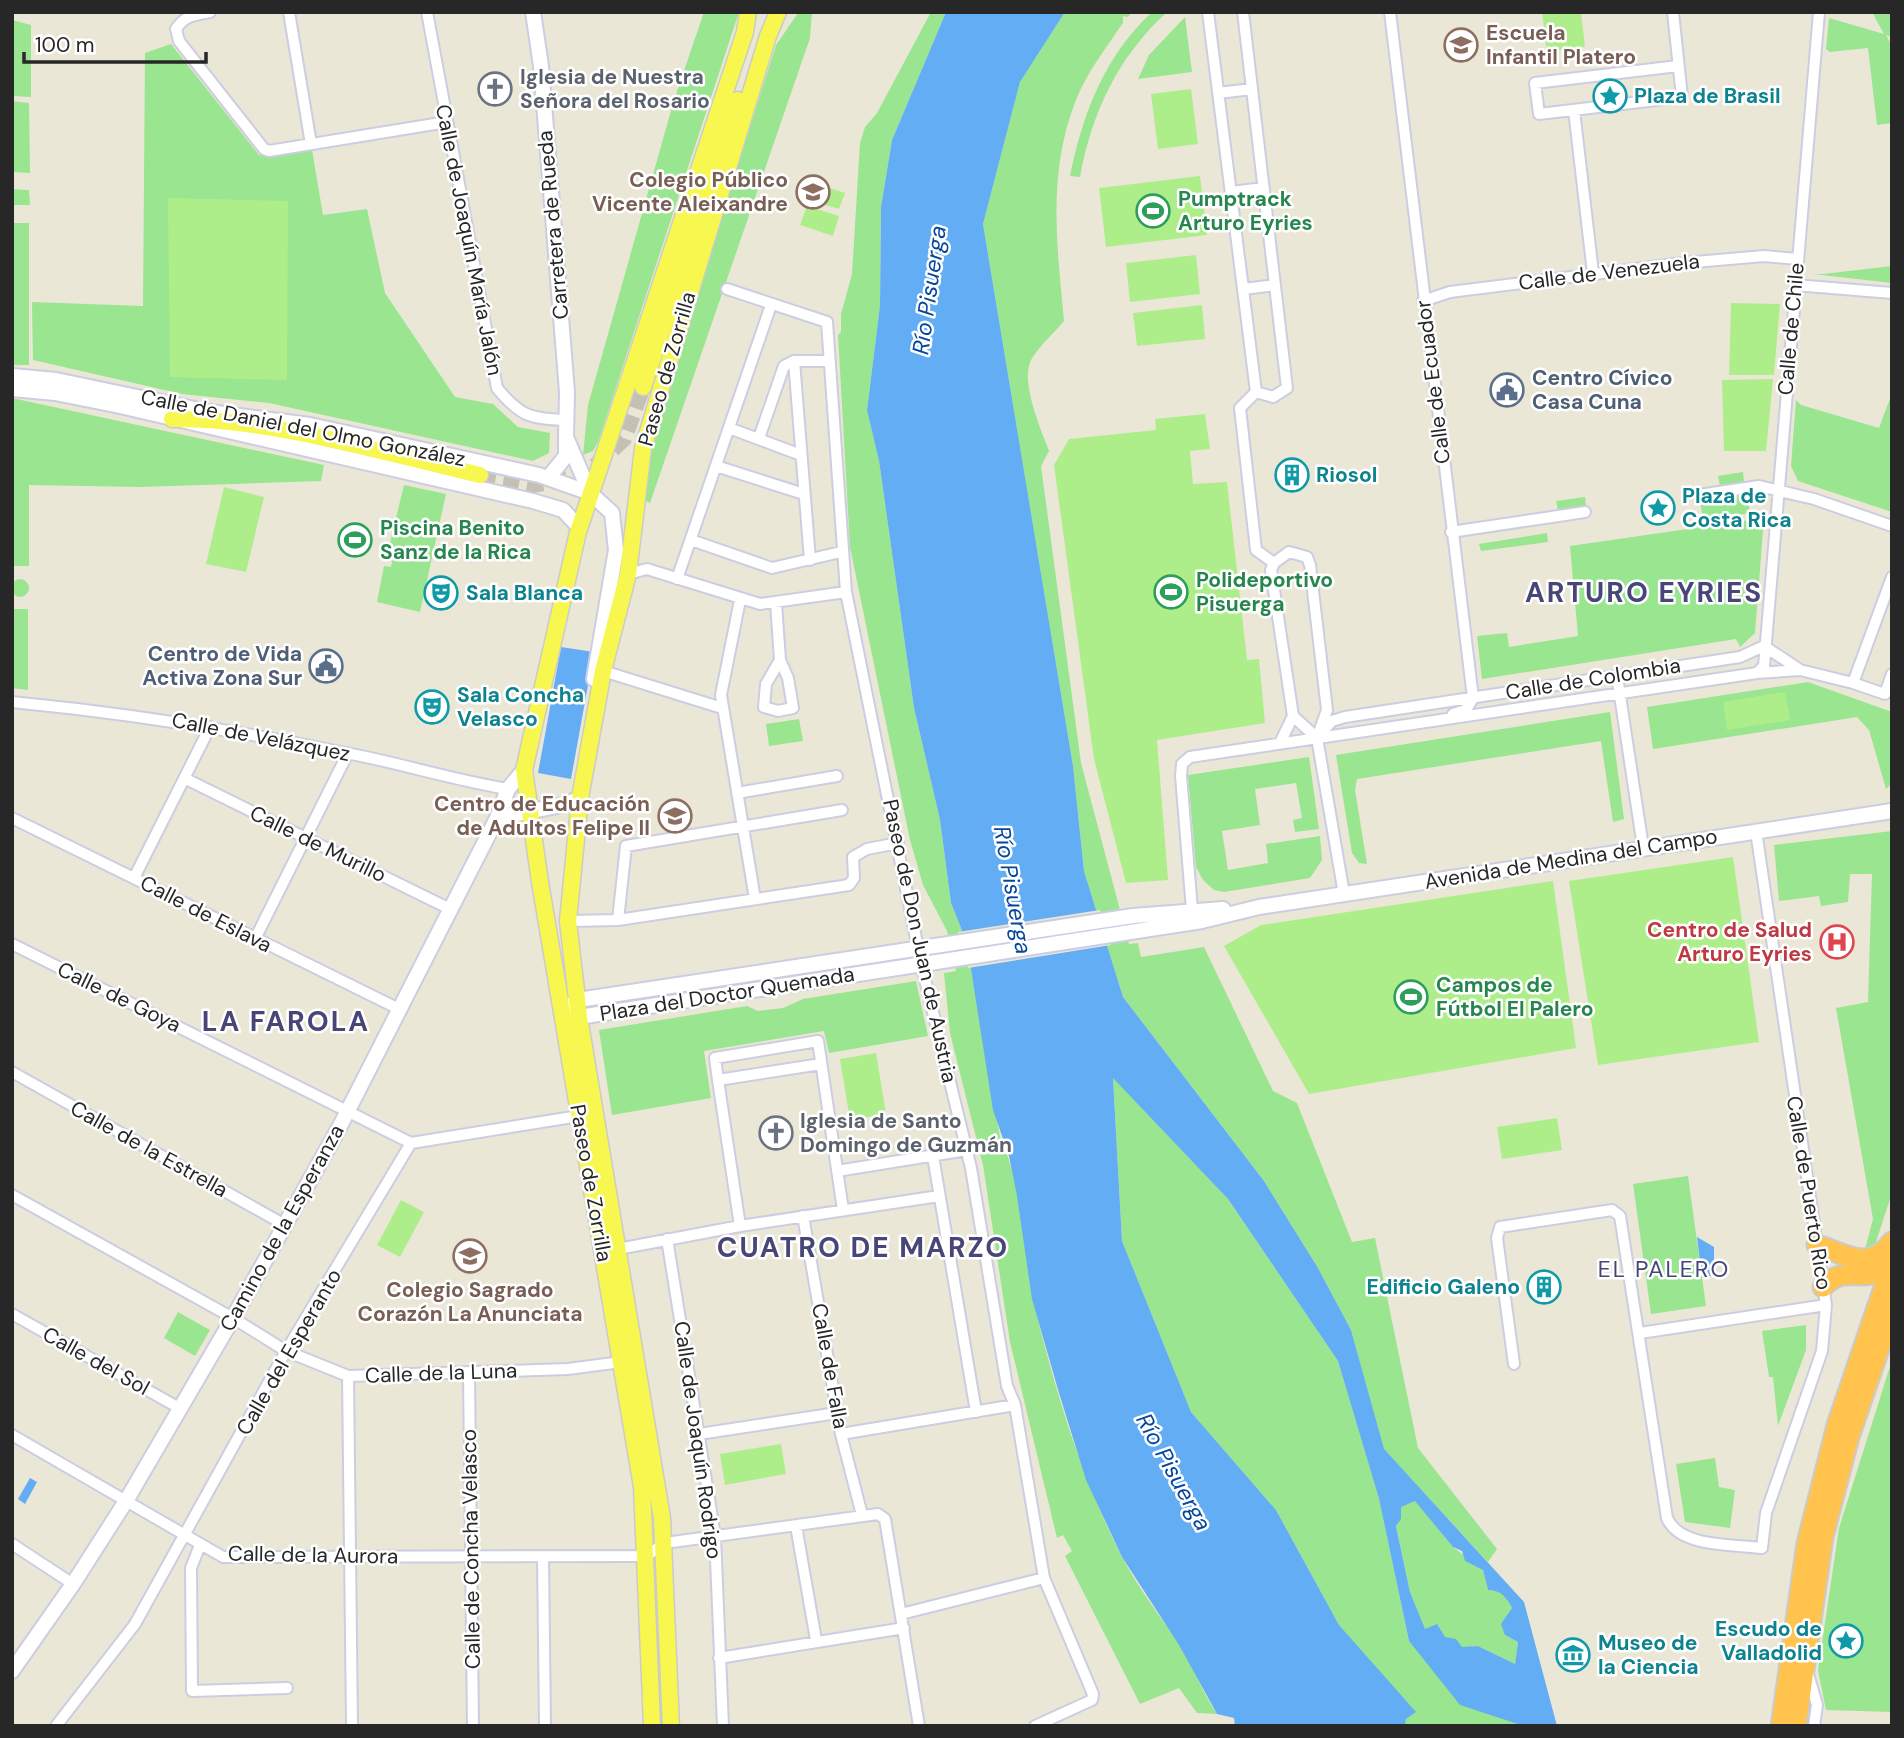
<svg xmlns="http://www.w3.org/2000/svg" width="1904" height="1738" viewBox="0 0 1904 1738" font-family="'DM Sans',sans-serif">
<style>
.green{fill:#9ae590}
.pitch{fill:#adee8b}
.water{fill:#63adf4;fill-rule:evenodd}
.pier{fill:#ebe7d7}
.lines{fill:none;stroke-linecap:round;stroke-linejoin:round}
.primary-tunnel{stroke:#c4c1b4;stroke-width:16;stroke-dasharray:16 8;stroke-linecap:butt}
.street-casing{stroke:#cdcde2;stroke-width:14}
.secondary-casing{stroke:#cdcde2;stroke-width:18}
.primary-casing{stroke:#cbcbcb;stroke-width:19}
.highway-casing{stroke:#cbcbcb;stroke-width:23}
.street{stroke:#fff;stroke-width:10}
.secondary{stroke:#fff;stroke-width:14}
.primary{stroke:#f7f750;stroke-width:16}
.highway{stroke:#ffc34e;stroke-width:19}
.labels{text-anchor:middle;stroke-width:5;stroke-linejoin:round;paint-order:stroke}
.education-label{font-size:21px;font-weight:bold;fill:#785e54;stroke:#fff;text-anchor:end}
.worship-label{font-size:21px;font-weight:bold;fill:#5b616d;stroke:#fff;text-anchor:start}
.culture-label{font-size:21px;font-weight:bold;fill:#0d838f;stroke:#fff;text-anchor:start}
.leisure-label{font-size:21px;font-weight:bold;fill:#27864d;stroke:#fff;text-anchor:start}
.street-label{font-size:21px;fill:#272727;stroke:#fff}
.service-label{font-size:21px;font-weight:bold;fill:#4e5e75;stroke:#fff;text-anchor:start}
.health-label{font-size:21px;font-weight:bold;fill:#be3a42;stroke:#fff;text-anchor:end}
.water-label{font-size:23px;font-style:italic;fill:#06469c;stroke:#fff}
.neighbourhood-label{font-size:23px;letter-spacing:2px;fill:#484679;stroke:#fff}
.district-label{font-size:28px;font-weight:bold;letter-spacing:2px;fill:#484679;stroke:#fff}
</style>
<rect width="100%" height="100%" fill="#ebe7d7"/>
<path class="green" d="M704 12H739L598 442 593 451 583 455 588 405 674 100Z
M812 12 810 38 650 503 644 500 650 441 776 45 798 13Z
M931 12H946L892 140 881 207 880 305 867 409 879 461 914 708 940 820 951 903 961 928 971 969 1000 1137C1026 1195 1024 1263 1039 1324 1059 1403 1084 1483 1121 1555 1137 1586 1159 1615 1179 1644 1193 1666 1202 1692 1217 1714L1197 1713 1179 1688 1140 1704 1065 1556 1072 1551 1063 1535 1057 1538 1010 1342 983 1165 950 1033 944 973 956 971 947 931 923 885 910 840 850 547 838 335 841 332V314L852 274 860 143 865 127 877 113Z
M1065 12H1132L1128 17 1123 16V23C1106 48 1087 72 1076 100 1047 173 1057 245 1064 321 1054 333 1039 346 1031 360 1020 382 1041 429 1049 451L1041 466 1081 763 1129 944 1138 943 1141 957 1204 947 1273 1091 1297 1103 1352 1242 1375 1238 1418 1448 1497 1549 1488 1562 1383 1449 1351 1330 1318 1268 1264 1181 1123 997 1084 871 1073 766 983 224 1020 82Z
M1152 12H1167C1118 57 1092 112 1080 177L1070 176C1083 113 1104 57 1152 12Z
M1872 12H1892V37L1886 35 1892 46V123L1877 125 1868 48 1830 52 1826 49 1829 18 1884 34Z
M1185 17 1192 72 1138 79 1149 55Z
M12 20 31 25V97L12 96Z
M171 44 259 155 311 144 323 215 367 209 385 293 455 397 493 404 518 427 550 433 549 453 533 461 269 403 182 394 33 360 32 302 143 306 145 53Z
M12 101 29 103 30 173 12 172Z
M12 189 29 190 30 205H12Z
M12 223H29V365H12Z
M1892 266V283L1813 274H1823Z
M1892 393V512L1798 481 1791 466 1796 400 1801 405 1879 428Z
M12 398 324 465 321 481 140 487 29 485V566H12Z
M1743 472 1744 482 1720 486 1718 476Z
M404 485 446 494 420 612 377 602 384 566 391 567 395 549 389 547Z
M1747 494 1750 513 1703 520 1700 500Z
M1585 497 1586 506 1558 510 1556 501Z
M1764 518 1755 633 1740 647 1736 639 1482 679 1477 636 1507 633 1509 647 1578 636 1570 546Z
M1547 533 1548 542 1481 551 1479 544Z
M11 588a9 9 0 1 1 18 0a9 9 0 1 1-18 0Z
M12 609H28V690L12 688Z
M1808 682 1892 712V783L1886 789 1869 730 1857 717 1653 749 1647 707Z
M1610 712 1624 819 1613 822 1601 741 1357 779 1355 790 1367 864 1359 863 1352 853 1336 755Z
M799 719 803 741 769 746 766 724Z
M1309 757 1319 829 1295 832 1293 820 1302 818 1296 783 1255 789 1260 825 1222 831 1228 870 1268 863 1266 844 1320 836 1322 860 1310 878 1224 892 1214 890 1203 880 1196 867 1188 775Z
M1892 831V1193L1874 1248 1865 1249 1873 1219 1836 1008 1868 1002 1872 874H1850L1848 902 1821 906 1819 896 1779 901 1774 845Z
M916 981 928 1036 829 1053 824 1031 704 1051 711 1098 612 1115 599 1030 747 1006 758 1011 783 1008 803 999Z
M1113 1077 1228 1199 1338 1361 1379 1499 1409 1641 1524 1726H1405L1406 1719 1415 1712 1339 1625 1276 1510 1191 1412 1122 1241Z
M1688 1176 1706 1306 1651 1314 1633 1184Z
M178 1312 210 1330 195 1356 164 1338Z
M1806 1325V1350L1778 1426 1773 1377H1769L1762 1331Z
M1892 1360V1712L1826 1710 1818 1670 1839 1528Z
M1715 1458 1719 1487 1735 1490 1730 1528 1685 1522 1676 1464Z
M1415 1500 1453 1547 1483 1570 1488 1590C1501 1590 1507 1597 1512 1608L1506 1618 1505 1635 1518 1642 1515 1664 1478 1646 1462 1648 1425 1630 1410 1592 1396 1525 1401 1519V1507Z"/>
<path class="pitch" d="M1542 12H1581L1585 47 1547 52Z
M1191 89 1198 144 1158 149 1151 94Z
M1200 176 1207 235 1106 247 1099 188Z
M814 183 845 193 839 209 809 200Z
M168 198 288 201 287 380 170 377Z
M807 206 839 216 833 236 800 225Z
M1196 255 1200 294 1130 302 1126 263Z
M1731 303 1780 304 1774 375H1729Z
M1202 305 1205 339 1137 346 1133 313Z
M1773 379 1766 451H1724L1722 380Z
M1205 414 1210 449 1190 451 1193 484 1227 482 1247 660 1259 659 1265 723 1157 740 1168 880 1126 883 1094 759 1054 465 1069 439 1156 430 1155 419Z
M224 487 264 497 246 572 206 564Z
M1785 692 1790 720 1727 730 1723 702Z
M1733 857 1759 1042 1598 1065 1569 881Z
M1553 881 1576 1048 1309 1094 1224 946 1261 925Z
M876 1053 886 1114 850 1120 840 1059Z
M1557 1118 1562 1150 1502 1159 1497 1127Z
M401 1200 424 1212 400 1257 377 1245Z
M781 1444 786 1474 725 1485 720 1454Z"/>
<path class="water" d="M946 12H1065L1020 82 983 224 1073 766 1084 871 1123 997 1264 1181 1318 1268 1351 1330 1384 1449 1524 1602 1557 1726H1524L1460 1705 1409 1641 1379 1499 1338 1361 1228 1199 1113 1078 1122 1241 1191 1412 1276 1510 1339 1625 1416 1712 1406 1719 1405 1726H1235L1234 1718 1217 1714 1179 1645 1122 1557 1086 1480 1059 1393 1032 1299 1017 1196 1009 1156 993 1110 971 969 961 928 951 903 940 820 914 708 879 461 867 410 880 305 881 207 892 140ZM1415 1501 1453 1547 1462 1551 1465 1561 1483 1570 1488 1590C1501 1590 1507 1598 1512 1608L1501 1624 1505 1635 1518 1642 1515 1664 1478 1646 1462 1647 1456 1639 1445 1637 1437 1624 1425 1629 1410 1592 1396 1526 1401 1519V1507Z
M561 647 594 652 571 779 538 773Z
M1697 1237 1714 1247V1275L1702 1278Z
M30 1478 37 1482 25 1504 18 1499Z"/>
<path class="pier" d="M1100 910 1111 945 968 968 958 932Z"/>
<g class="lines">
<path class="primary-tunnel" d="M480 475 532 485 573 478 595 466 624 439 643 387"/>
<defs>
<path id="street" d="M210 12C195 15 185 15 176 29L179 41 264 149 269 151 447 122
M289 12 311 144
M427 12 497 388C520 416 530 419 566 420
M1208 12 1256 392
M1243 12 1287 388 1273 397 1256 392
M1390 12 1473 698 1466 710 1453 714
M1673 12 1682 97 1539 114 1535 83 1678 66
M1218 93 1252 89
M1574 110 1593 273
M1231 192 1264 188
M1795 285 1892 293
M727 289 827 322 846 592 921 963 971 1168 1007 1386 1015 1405 1044 1578 1093 1694 1092 1700 1035 1726
M1244 289 1275 285
M1423 301 1450 292 1683 263 1764 256 1797 259
M794 361 810 560
M1256 392 1240 408 1256 550 1274 563
M729 428 801 455
M759 438 784 366 794 361H829
M716 466 804 494
M1699 495 1759 486 1814 499 1892 526
M1451 532 1585 512
M691 540 772 568 841 552
M1289 552 1307 557 1310 565 1327 710 1317 738 1293 716 1271 570 1274 563Z
M628 574 647 569 760 604 846 592
M1892 577 1853 683 1885 694 1892 674
M677 579 771 305
M740 600 721 695 755 899
M776 603 780 660 788 678 793 708 778 711 764 707 766 684 780 660
M1764 646 1800 670 1853 683
M603 671 722 708
M1757 673 1800 670
M1617 676 1643 847
M12 702C125 713 235 730 346 753 400 763 453 780 508 789
M1317 738 1332 721 1345 717 1740 657 1764 646
M1317 738 1344 894
M1280 743 1293 716
M186 779 450 909
M737 793 837 776
M12 818 399 1009
M134 878 210 727
M1192 910 1181 776 1182 764 1190 757 1757 673 1764 666 1819 12
M618 920 626 846 842 810
M568 921 618 920 849 885 854 878 853 857 867 849 898 843
M255 939 348 753
M12 944 411 1143 579 1116
M821 1064 718 1080 715 1058 818 1041 843 1210
M12 1072 285 1225
M718 1080 740 1226
M933 1156 976 1412
M837 1171 967 1150
M12 1195 233 1318 286 1351 348 1376 568 1369 621 1362
M803 1216 841 1434 862 1515
M667 1239 715 1536 723 1726
M618 1249 740 1226 939 1196
M12 1314 181 1409
M1640 1333 1826 1305
M1514 1364 1497 1238 1500 1227 1612 1210 1620 1216 1667 1518C1680 1548 1733 1544 1762 1548L1766 1513 1822 1351 1826 1305 1756 831
M469 1373 473 1726
M348 1376 352 1726
M699 1434 837 1413
M841 1434 1015 1405
M12 1435 223 1557 646 1556 665 1543 878 1514 885 1519 919 1726
M796 1526 816 1640
M12 1544 73 1584
M200 1545 191 1568 192 1691 287 1688
M543 1557 545 1726
M901 1614 1044 1578
M719 1658 904 1628
M1808 1674 1817 1705 1814 1726
M56 1726 135 1624 286 1351 411 1143"/>
<path id="secondary" d="M533 12 541 66 567 392 566 437 590 493
M12 376 56 380 209 412 310 425 539 475 590 493 612 513 616 550 594 679
M12 389 55 393 120 406 533 501 563 510 579 527
M548 478 566 456V438
M497 818 567 804 580 798
M569 1006 578 1000 1133 916 1223 909
M570 1014 579 1017 1202 921 1259 907 1892 811
M12 1671 73 1584 126 1501 233 1318 339 1128 497 818 508 789 524 770"/>
<path id="primary" d="M643 387 738 100
M172 419C270 418 384 453 480 475
M652 1726 642 1487 540 882 524 770 578 532 745 32 748 12
M671 1726 662 1518 579 1017 568 921 580 798 603 671 628 574 643 448 768 36 778 12"/>
<path id="highway" d="M1817 1245C1848 1255 1868 1272 1892 1242
M1823 1287C1837 1272 1846 1275 1864 1275 1873 1275 1884 1270 1892 1267
M1781 1726 1807 1543 1837 1425 1892 1264
M1796 1726 1823 1537 1849 1437 1892 1311"/>
</defs>
<use href="#street" class="street-casing"/>
<use href="#secondary" class="secondary-casing"/>
<use href="#primary" class="primary-casing"/>
<use href="#highway" class="highway-casing"/>
<use href="#street" class="street"/>
<use href="#secondary" class="secondary"/>
<use href="#primary" class="primary"/>
<use href="#highway" class="highway"/>
</g>
<defs>
<symbol id="school-ring" viewBox="-11 -11 22 22"><circle r="9.5" fill="#fff" stroke="#8d6e63" stroke-width="1.5"/><path d="M0-5L7-2L0 1L-7-2ZM-4 1L0 2.5L4 1V4Q0 6-4 4Z" fill="#8d6e63"/></symbol>
<symbol id="church-ring" viewBox="-11 -11 22 22"><circle r="9.5" fill="#fff" stroke="#6b7280" stroke-width="1.5"/><path d="M-1.2-6h2.4v3.5h3.3v2.4h-3.3V6h-2.4V-.1h-3.3v-2.4h3.3Z" fill="#6b7280"/></symbol>
<symbol id="sight-ring" viewBox="-11 -11 22 22"><circle r="9.5" fill="#fff" stroke="#0f9aa8" stroke-width="1.5"/><path d="M0-6L1.8-2.2L6-1.7L2.9 1.2L3.7 5.4L0 3.3L-3.7 5.4L-2.9 1.2L-6-1.7L-1.8-2.2Z" fill="#0f9aa8"/></symbol>
<symbol id="stadium-ring" viewBox="-11 -11 22 22"><circle r="9.5" fill="#fff" stroke="#2e9e5b" stroke-width="1.5"/><path d="M0-5a6.5 5 0 1 0 0 10a6.5 5 0 1 0 0-10ZM-3.5-1.8h7v3.6h-7Z" fill="#2e9e5b"/></symbol>
<symbol id="civic-ring" viewBox="-11 -11 22 22"><circle r="9.5" fill="#fff" stroke="#5c6f8a" stroke-width="1.5"/><path d="M-.6-6.5H3V-4.5H.6V-3L4-1V1h2V6H-6V1h2V-1L-.6-3ZM-1.2 2.5V6h2.4V2.5Z" fill="#5c6f8a"/></symbol>
<symbol id="building-ring" viewBox="-11 -11 22 22"><circle r="9.5" fill="#fff" stroke="#0f9aa8" stroke-width="1.5"/><path d="M-4-6H4V6H1V3H-1V6H-4ZM-2.5-4.3h1.7v1.8h-1.7ZM.8-4.3h1.7v1.8H.8ZM-2.5-1h1.7V.8h-1.7ZM.8-1h1.7V.8H.8Z" fill="#0f9aa8"/></symbol>
<symbol id="theatre-ring" viewBox="-11 -11 22 22"><circle r="9.5" fill="#fff" stroke="#0f9aa8" stroke-width="1.5"/><path d="M-5-5.5Q0-4 5-5.5V0Q5 5 0 6Q-5 5-5 0ZM-3.3-2.5H-1v1.5H-3.3ZM1-2.5H3.3v1.5H1ZM-2.8 1Q0 5.5 2.8 1Z" fill="#0f9aa8"/></symbol>
<symbol id="hospital-ring" viewBox="-11 -11 22 22"><circle r="9.5" fill="#fff" stroke="#e0444e" stroke-width="1.5"/><path d="M-5-5h3v3.5h4V-5h3V5h-3V1.5h-4V5h-3Z" fill="#e0444e"/></symbol>
<symbol id="museum-ring" viewBox="-11 -11 22 22"><circle r="9.5" fill="#fff" stroke="#0f9aa8" stroke-width="1.5"/><path d="M0-6L6-3V-2H-6V-3ZM-5-1h2V3h-2ZM-1-1h2V3h-2ZM3-1h2V3H3ZM-6 4H6V6H-6Z" fill="#0f9aa8"/></symbol>
</defs>
<g fill-rule="evenodd">
<use href="#school-ring" x="1442" y="26" width="38" height="38"/>
<use href="#church-ring" x="476" y="70" width="38" height="38"/>
<use href="#sight-ring" x="1591" y="77" width="38" height="38"/>
<use href="#school-ring" x="794" y="173" width="38" height="38"/>
<use href="#stadium-ring" x="1134" y="192" width="38" height="38"/>
<use href="#civic-ring" x="1488" y="371" width="38" height="38"/>
<use href="#building-ring" x="1273" y="456" width="38" height="38"/>
<use href="#sight-ring" x="1639" y="489" width="38" height="38"/>
<use href="#stadium-ring" x="336" y="521" width="38" height="38"/>
<use href="#stadium-ring" x="1152" y="573" width="38" height="38"/>
<use href="#theatre-ring" x="422" y="574" width="38" height="38"/>
<use href="#civic-ring" x="307" y="647" width="38" height="38"/>
<use href="#theatre-ring" x="413" y="688" width="38" height="38"/>
<use href="#school-ring" x="656" y="797" width="38" height="38"/>
<use href="#hospital-ring" x="1818" y="923" width="38" height="38"/>
<use href="#stadium-ring" x="1392" y="978" width="38" height="38"/>
<use href="#church-ring" x="757" y="1114" width="38" height="38"/>
<use href="#school-ring" x="451" y="1237" width="38" height="38"/>
<use href="#building-ring" x="1525" y="1268" width="38" height="38"/>
<use href="#sight-ring" x="1827" y="1622" width="38" height="38"/>
<use href="#museum-ring" x="1554" y="1636" width="38" height="38"/>
</g>
<g class="labels">
<g class="education-label">
<text x="1486" y="40" text-anchor="start">Escuela<tspan x="1486" dy="24">Infantil Platero</tspan></text>
<text x="788" y="187">Colegio Público<tspan x="788" dy="24">Vicente Aleixandre</tspan></text>
<text x="650" y="811">Centro de Educación<tspan x="650" dy="24">de Adultos Felipe II</tspan></text>
<text x="470" y="1297" text-anchor="middle">Colegio Sagrado<tspan x="470" dy="24">Corazón La Anunciata</tspan></text>
</g>
<g class="worship-label">
<text x="520" y="84">Iglesia de Nuestra<tspan x="520" dy="24">Señora del Rosario</tspan></text>
<text x="800" y="1128">Iglesia de Santo<tspan x="800" dy="24">Domingo de Guzmán</tspan></text>
</g>
<g class="culture-label">
<text x="1634" y="103">Plaza de Brasil</text>
<text x="1316" y="482">Riosol</text>
<text x="1682" y="503">Plaza de<tspan x="1682" dy="24">Costa Rica</tspan></text>
<text x="466" y="600">Sala Blanca</text>
<text x="457" y="702">Sala Concha<tspan x="457" dy="24">Velasco</tspan></text>
<text x="1520" y="1294" text-anchor="end">Edificio Galeno</text>
<text x="1822" y="1636" text-anchor="end">Escudo de<tspan x="1822" dy="24">Valladolid</tspan></text>
<text x="1598" y="1650">Museo de<tspan x="1598" dy="24">la Ciencia</tspan></text>
</g>
<g class="leisure-label">
<text x="1178" y="206">Pumptrack<tspan x="1178" dy="24">Arturo Eyries</tspan></text>
<text x="380" y="535">Piscina Benito<tspan x="380" dy="24">Sanz de la Rica</tspan></text>
<text x="1196" y="587">Polideportivo<tspan x="1196" dy="24">Pisuerga</tspan></text>
<text x="1436" y="992">Campos de<tspan x="1436" dy="24">Fútbol El Palero</tspan></text>
</g>
<g class="street-label">
<text transform="translate(553 225) rotate(-95)" y="7">Carretera de Rueda</text>
<text transform="translate(469 240) rotate(79)" y="7">Calle de Joaquín María Jalón</text>
<text transform="translate(1609 272) rotate(-7)" y="7">Calle de Venezuela</text>
<text transform="translate(1791 329) rotate(-85)" y="7">Calle de Chile</text>
<text transform="translate(667 369) rotate(-74)" y="7">Paseo de Zorrilla</text>
<text transform="translate(1433 382) rotate(-97)" y="7">Calle de Ecuador</text>
<text transform="translate(303 428) rotate(11)" y="7">Calle de Daniel del Olmo González</text>
<text transform="translate(1593 679) rotate(-9)" y="7">Calle de Colombia</text>
<text transform="translate(261 737) rotate(11)" y="7">Calle de Velázquez</text>
<text transform="translate(318 844) rotate(26)" y="7">Calle de Murillo</text>
<text transform="translate(1571 859) rotate(-9)" y="7">Avenida de Medina del Campo</text>
<text transform="translate(206 914) rotate(27)" y="7">Calle de Eslava</text>
<text transform="translate(920 941) rotate(78)" y="7">Paseo de Don Juan de Austria</text>
<text transform="translate(727 994) rotate(-9)" y="7">Plaza del Doctor Quemada</text>
<text transform="translate(119 997) rotate(26)" y="7">Calle de Goya</text>
<text transform="translate(149 1149) rotate(29)" y="7">Calle de la Estrella</text>
<text transform="translate(591 1183) rotate(80)" y="7">Paseo de Zorrilla</text>
<text transform="translate(1809 1193) rotate(81)" y="7">Calle de Puerto Rico</text>
<text transform="translate(282 1228) rotate(-61)" y="7">Camino de la Esperanza</text>
<text transform="translate(289 1352) rotate(-60)" y="7">Calle del Esperanto</text>
<text transform="translate(96 1361) rotate(29)" y="7">Calle del Sol</text>
<text transform="translate(830 1366) rotate(80)" y="7">Calle de Falla</text>
<text transform="translate(441 1373) rotate(-2)" y="7">Calle de la Luna</text>
<text transform="translate(698 1440) rotate(82)" y="7">Calle de Joaquín Rodrigo</text>
<text transform="translate(471 1549) rotate(-91)" y="7">Calle de Concha Velasco</text>
<text transform="translate(313 1555) rotate(1)" y="7">Calle de la Aurora</text>
</g>
<g class="service-label">
<text x="1532" y="385">Centro Cívico<tspan x="1532" dy="24">Casa Cuna</tspan></text>
<text x="302" y="661" text-anchor="end">Centro de Vida<tspan x="302" dy="24">Activa Zona Sur</tspan></text>
</g>
<g class="health-label">
<text x="1812" y="937">Centro de Salud<tspan x="1812" dy="24">Arturo Eyries</tspan></text>
</g>
<g class="water-label">
<text transform="translate(929 290) rotate(-82)" y="8">Río Pisuerga</text>
<text transform="translate(1013 890) rotate(80)" y="8">Río Pisuerga</text>
<text transform="translate(1174 1472) rotate(61)" y="8">Río Pisuerga</text>
</g>
<g class="neighbourhood-label">
<text x="1664" y="1277">EL PALERO</text>
</g>
<g class="district-label">
<text x="1644" y="602">ARTURO EYRIES</text>
<text x="286" y="1031">LA FAROLA</text>
<text x="863" y="1257">CUATRO DE MARZO</text>
</g>
</g>
<rect width="1904" height="1738" fill="none" stroke="#272727" stroke-width="28"/>
<path d="M24 52v10h182v-10" fill="none" stroke="#272727" stroke-width="3.5"/>
<text x="35" y="52" font-size="21" fill="#272727" stroke="#ffffff" stroke-width="5" paint-order="stroke">100 m</text>
</svg>
